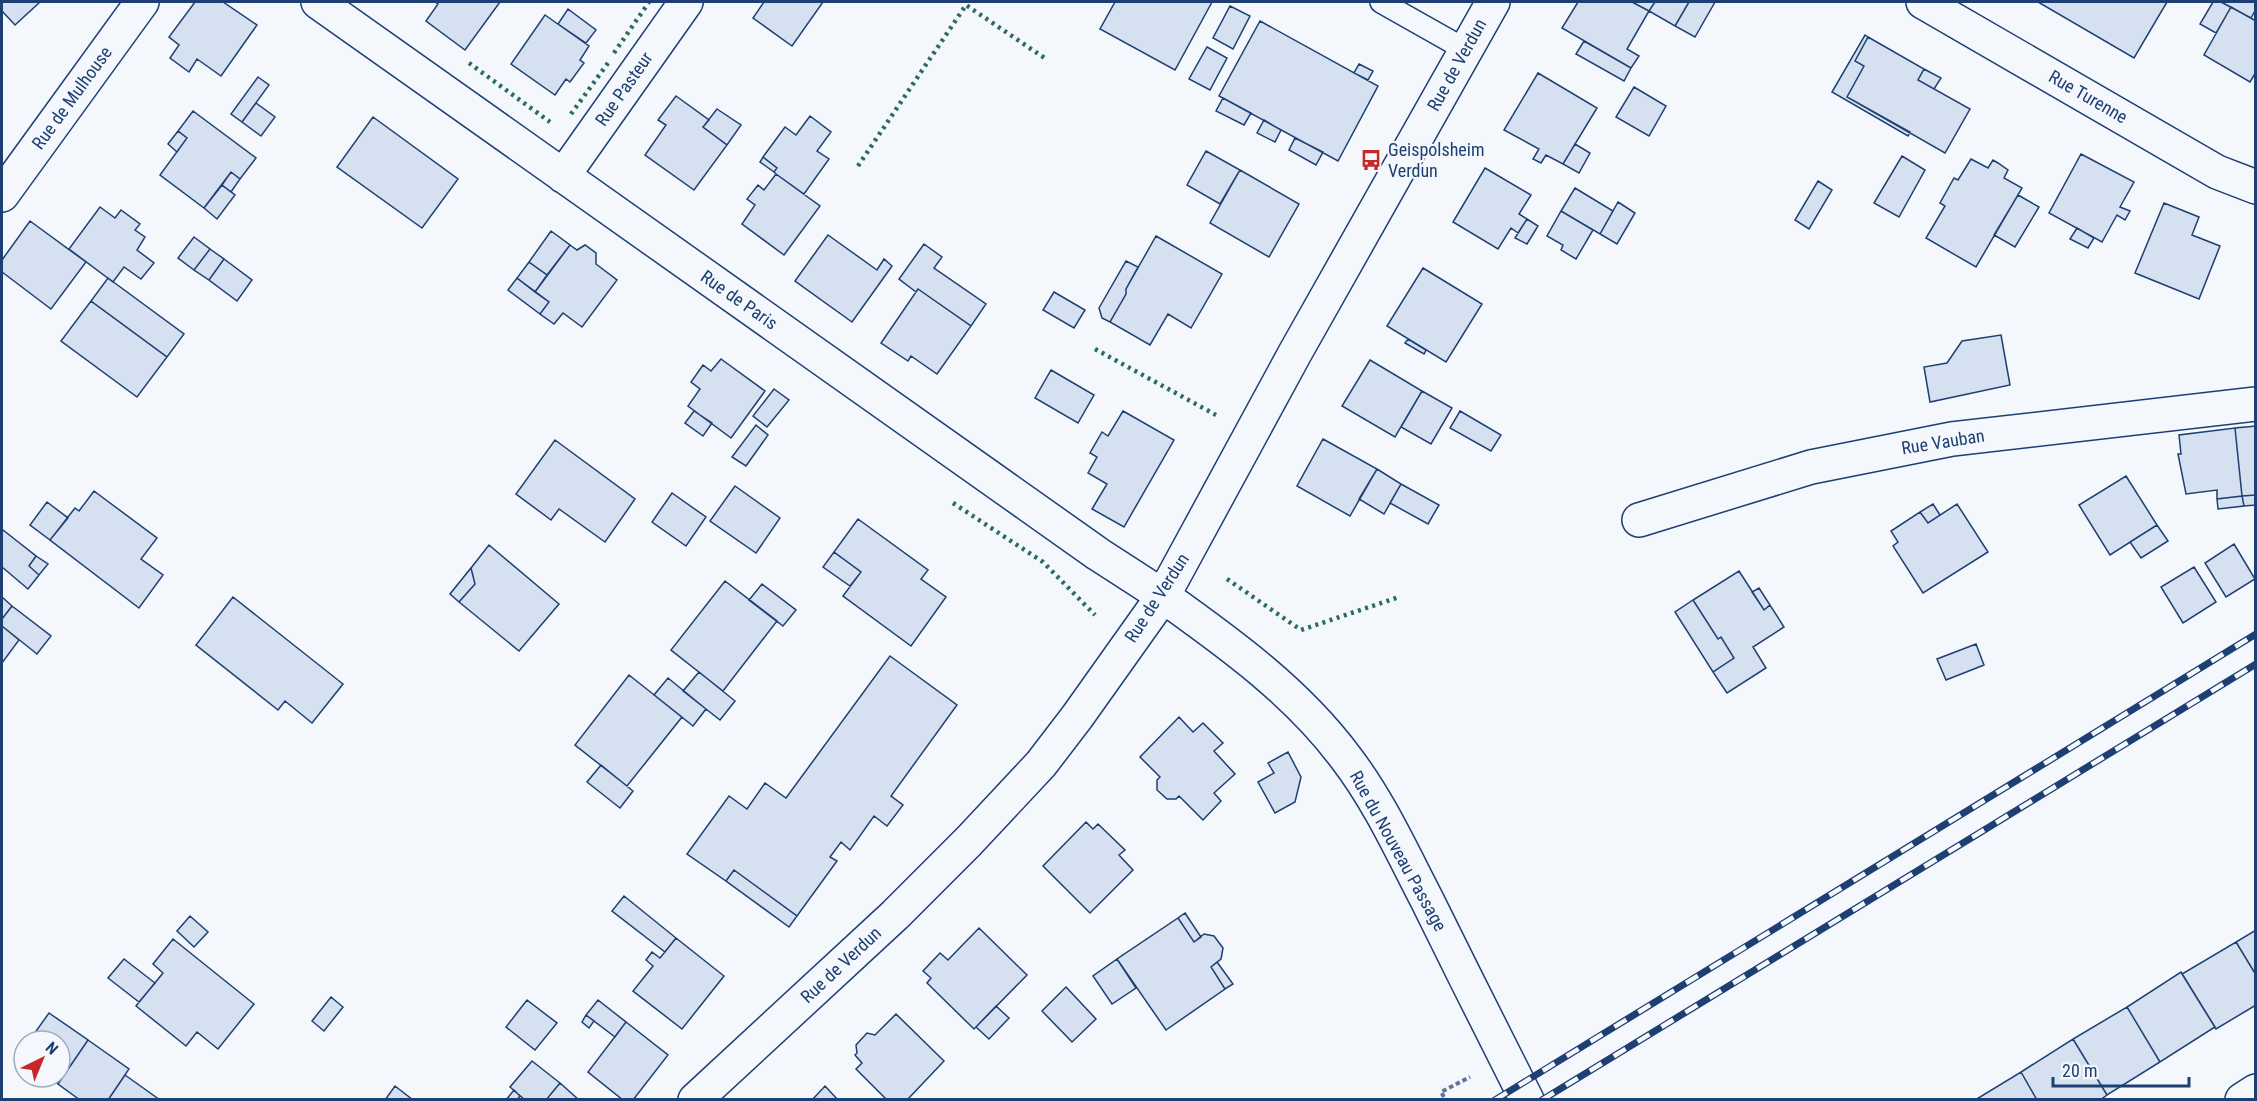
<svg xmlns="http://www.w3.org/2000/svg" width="2257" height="1101" viewBox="0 0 2257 1101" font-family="'Roboto Condensed',sans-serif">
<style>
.building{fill:#d5e0f0;stroke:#1d3f73;stroke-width:1.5}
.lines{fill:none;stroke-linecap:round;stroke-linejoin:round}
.service-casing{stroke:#1d3f73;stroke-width:24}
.minor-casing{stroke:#1d3f73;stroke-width:36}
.secondary-casing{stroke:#1d3f73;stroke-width:36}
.path{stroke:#5e769c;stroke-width:4;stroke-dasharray:4.5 3;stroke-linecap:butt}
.service{stroke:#f4f7fb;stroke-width:21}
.minor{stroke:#f4f7fb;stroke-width:33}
.secondary{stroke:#f4f7fb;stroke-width:33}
.rail-casing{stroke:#1d3f73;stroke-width:7}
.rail{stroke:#f4f7fb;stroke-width:4.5;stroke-dasharray:14;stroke-linecap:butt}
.hedge{stroke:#2c6c60;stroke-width:4.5;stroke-dasharray:3 4.5;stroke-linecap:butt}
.labels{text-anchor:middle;stroke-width:4.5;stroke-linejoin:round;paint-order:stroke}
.street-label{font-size:18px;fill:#1d3f73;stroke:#f4f7fb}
.poi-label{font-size:18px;fill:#1d3f73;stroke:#f4f7fb;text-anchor:start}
</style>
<rect width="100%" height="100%" fill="#f4f7fb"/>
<path class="building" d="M2 2H40L15 25 2 11Z
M195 2H223L257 25 221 76 197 59 189 72 170 58 179 45 169 37Z
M435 2H500L465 50 426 21 438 4Z
M764 2H823L792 46 753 18Z
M1115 2H1212L1175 70 1100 29Z
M1578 2H1632L1649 11 1627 49 1639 56 1631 68 1562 28Z
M1632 2H1655L1649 11Z
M1655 2H1689L1675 26 1649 11Z
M1689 2H1715L1695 37 1675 26Z
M2038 2H2167L2134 58Z
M2213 2H2221L2231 7 2216 33 2200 24Z
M2221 2H2256V9L2251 18Z
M1230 6 1250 16 1233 49 1213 38Z
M2231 7 2256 21V72L2250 82 2204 55Z
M568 9 596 30 586 43 558 24Z
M545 15 589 46 580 60 584 63 570 82 566 79 555 95 511 64Z
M1260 21 1378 86 1338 161 1219 96Z
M1865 35 1868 37 1855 61 1864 66 1847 97 1910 132 1908 136 1832 92Z
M1868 37 1924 69 1918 80 1970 109 1945 153 1847 97 1864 66 1855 61Z
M1584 41 1631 68 1624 81 1576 54Z
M1207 47 1227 58 1210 90 1189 79Z
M1359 64 1373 71 1368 80 1354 73Z
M1924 69 1941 78 1934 89 1918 80Z
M1538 73 1597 108 1563 164 1546 155 1541 163 1533 159 1539 149 1504 130Z
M258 77 269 85 242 122 231 114Z
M1634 87 1666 106 1649 136 1616 117Z
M676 96 709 120 703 127 727 145 694 190 645 155 666 125 658 120Z
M1223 98 1251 113 1244 125 1216 111Z
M256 103 275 117 261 136 242 122Z
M717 109 741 125 727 145 703 127Z
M193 111 256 158 240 179 231 172 204 208 160 175 187 138 178 131Z
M810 116 831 132 817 151 829 159 804 194 776 174 774 172 777 168 763 157 785 127 796 135Z
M373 117 458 179 422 228 337 167Z
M1264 120 1281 130 1275 142 1257 133Z
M178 131 187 138 177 152 168 144Z
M1295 138 1323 152 1316 165 1289 150Z
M1575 144 1590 153 1579 173 1563 164Z
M1206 151 1240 170 1220 204 1187 185Z
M2081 154 2134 182 2120 207 2130 211 2125 220 2117 215 2102 242 2049 213Z
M1902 156 1925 170 1899 217 1874 203Z
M763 157 777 168 774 172 760 162Z
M1971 159 1988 168 1993 160 1998 163 2008 170 2004 178 2022 188 1976 267 1926 238 1945 206 1940 203 1954 178 1958 180Z
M1485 168 1531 195 1519 214 1527 219 1518 233 1511 228 1498 249 1453 222Z
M1240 170 1299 204 1269 257 1210 223Z
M231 172 240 179 231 192 222 185Z
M776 174 820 206 784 255 742 224 755 205 747 199 758 185 764 190Z
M1818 181 1832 190 1809 229 1795 220Z
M222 185 235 195 217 219 204 208Z
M1575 188 1613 211 1600 234 1561 211Z
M2018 195 2039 207 2015 247 1994 235Z
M1618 202 1635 213 1617 244 1600 234Z
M2164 203 2199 217 2192 235 2220 246 2199 299 2135 273Z
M100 207 115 218 121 210 140 224 135 230 145 237 137 250 154 263 141 279 124 267 113 282 69 249Z
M1561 211 1593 230 1576 259 1561 250 1563 245 1547 236Z
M1527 219 1538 226 1527 244 1515 238Z
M30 221 86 262 51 309 2 272V260Z
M2077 228 2094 238 2088 248 2070 239Z
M551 231 570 245 547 275 529 262Z
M828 235 877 270 884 259 892 266 852 322 795 281Z
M1156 236 1222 274 1191 328 1168 314 1150 345 1110 322 1126 294V289Z
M194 237 210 249 194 270 178 258Z
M924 244 942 257 934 268 986 304 971 326 918 289 916 292 899 279Z
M570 245 577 250 585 245 596 253V264L617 280 582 327 563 313 554 324 540 314 549 302 535 292Z
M210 249 224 259 209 280 194 270Z
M224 259 252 280 237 301 209 280Z
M1126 261 1138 267 1126 289V294L1110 322 1102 318 1099 308Z
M529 262 547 275 535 292 517 278Z
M1423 268 1482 304 1446 362 1387 326Z
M108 278 184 334 167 357 91 301Z
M517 278 549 302 540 314 508 290Z
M918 289 971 326 937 374 911 356 908 361 881 343Z
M1054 292 1085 310 1074 328 1043 310Z
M91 301 167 357 137 397 61 341Z
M2001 335 2010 385 1930 402 1924 367 1947 363 1962 341Z
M1408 339 1426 350 1424 354 1405 343Z
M721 359 765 391 731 438 688 406 700 389 691 382 703 365 711 371Z
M1370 360 1422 391 1395 437 1342 406Z
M1051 370 1094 395 1078 423 1035 398Z
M774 389 789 400 767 427 753 416Z
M1422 391 1452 408 1431 444 1401 427Z
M694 411 712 423 703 436 685 423Z
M1123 411 1174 440 1124 527 1092 509 1107 484 1088 473 1097 457 1090 453 1102 432 1108 436Z
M1460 411 1501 435 1491 451 1450 428Z
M756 425 768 435 746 466 732 457Z
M2256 426V495L2242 496 2235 428Z
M2235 428 2242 496 2217 499V490L2186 494 2178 454H2181L2179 435Z
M1323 439 1377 469 1350 516 1297 486Z
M555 440 635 499 605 542 559 509 551 520 516 494Z
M1377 469 1401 484 1384 514 1359 499Z
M2126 476 2157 525 2110 555 2079 505Z
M1401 484 1439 505 1428 524 1390 503Z
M735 486 780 518 756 553 710 521Z
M94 491 157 538 141 559 163 575 139 608 50 540 75 508 79 511Z
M672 493 706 517 686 546 652 522Z
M2256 495V505L2244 506 2242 496Z
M2242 496 2244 506 2218 509 2217 499Z
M47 502 68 518 50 540 30 525Z
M1933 504 1940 515 1928 523 1920 512Z
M1957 504 1988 552 1923 593 1893 546 1898 542 1891 531 1920 512 1928 523Z
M858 519 928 570 921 579 946 597 911 646 843 596 861 572 834 552Z
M2157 525 2168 541 2141 558 2130 542Z
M3 530 36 556 29 566 39 575 28 589 2 567V532Z
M2234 544 2255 579 2226 597 2205 563Z
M489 545 559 604 519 651 459 602 475 584 471 568Z
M834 552 861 572 850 586 823 567Z
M36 556 48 564 39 575 29 566Z
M2194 567 2216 602 2183 623 2161 587Z
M471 568 475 584 459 602 450 594Z
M1739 571 1764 610 1770 605 1784 627 1753 647 1766 668 1727 693 1713 672 1734 658 1721 637 1718 639 1693 600Z
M725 581 777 621 723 691 671 650Z
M762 584 796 610 783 626 749 600Z
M1759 588 1770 605 1764 610 1752 592Z
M2 597 12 606 2 619Z
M233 597 343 684 312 723 285 701 278 710 196 645Z
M1693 600 1718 639 1721 637 1734 658 1713 672 1675 612Z
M12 606 51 636 37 654 2 626V619Z
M2 626 19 640 2 663Z
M1976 644 1984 665 1946 680 1937 659Z
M890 656 957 705 891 796 903 805 887 826 874 816 850 850 841 842 830 857 837 861 797 916 734 870 726 881 687 854 729 796 747 809 765 783 786 798Z
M699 672 735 701 720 720 683 691Z
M629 675 682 717 627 786 575 745Z
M668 678 706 709 693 726 654 695Z
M1179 717 1193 732 1203 723 1223 743 1214 751 1235 774 1214 793 1221 801 1203 820 1179 796 1176 799H1167L1157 790V780L1160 777 1140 757Z
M1288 752 1301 777 1295 802 1275 813 1258 782 1274 773 1268 763Z
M601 765 633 791 620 808 587 782Z
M1086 822 1093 829 1098 824 1125 850 1119 855 1133 870 1090 913 1043 866Z
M734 870 797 916 789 927 726 881Z
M624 896 676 938 665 952 612 911Z
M1185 913 1201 937 1194 942 1178 918Z
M190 916 208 932 194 947 177 931Z
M1178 918 1194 942 1204 934 1214 936 1223 948 1221 959 1211 967 1225 989 1166 1030 1117 959Z
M979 928 1027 975 974 1029 927 983 931 978 923 971 940 953 948 960Z
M2256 930V975L2236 942Z
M676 938 724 976 682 1029 633 991 653 966 646 960 652 952 660 958Z
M173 939 254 1004 218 1049 197 1032 186 1046 136 1006 163 973 153 964Z
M2236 942 2256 975V1005L2216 1029 2182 974Z
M124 959 155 983 139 1002 108 978Z
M1117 959 1136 988 1112 1004 1093 976Z
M1217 962 1233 984 1225 989 1211 967Z
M2181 972 2215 1027 2160 1062 2127 1007Z
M1066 987 1096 1019 1072 1042 1042 1011Z
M331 997 343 1007 324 1031 312 1021Z
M527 1000 557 1023 535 1050 506 1027Z
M598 1000 626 1022 615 1037 586 1015Z
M996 1006 1009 1018 989 1039 976 1027Z
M2127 1007 2160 1062 2107 1095 2073 1039Z
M49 1013 88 1040 58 1084 48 1077H60V1041H29Z
M896 1014 944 1061 907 1100H887L856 1069 862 1063 855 1055 857 1053 856 1045 867 1033 875 1035Z
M586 1015 594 1021 589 1028 582 1022Z
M626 1022 668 1055 633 1100H623L588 1072Z
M2073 1039 2107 1095 2100 1100H2037L2021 1072Z
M88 1040 129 1069 108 1100H80L58 1084Z
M24 1049V1061L18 1057Z
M532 1061 560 1083 546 1100H525L510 1087Z
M2021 1072 2037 1100H1975Z
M125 1075 160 1100H108Z
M560 1083 579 1100H546Z
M395 1086 413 1100H385Z
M825 1086 838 1100H812Z
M514 1090 520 1096 517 1100H506Z"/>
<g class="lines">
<defs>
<path id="service" d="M1381 2 1466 50"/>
<path id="minor" d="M318 2 1098 554 1163 596
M1923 2 2217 172 2256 187
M563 176 686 2
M2 195 142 2
M1639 520 1811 467 1952 439 2256 404
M2242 1100 2256 1091"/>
<path id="secondary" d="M1163 596C1229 643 1297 692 1346 758 1379 801 1402 852 1427 900 1460 967 1493 1033 1527 1100
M695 1100 895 915 969 841 1041 764 1077 717 1163 596 1295 353 1493 2"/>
</defs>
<use href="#service" class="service-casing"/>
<use href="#minor" class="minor-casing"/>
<use href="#secondary" class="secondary-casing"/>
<path class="path" d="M1444 1097 1441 1092 1470 1077"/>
<use href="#service" class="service"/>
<use href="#minor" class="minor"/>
<use href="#secondary" class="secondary"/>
<defs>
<path id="rail" d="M1495 1100 2256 634
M1542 1100 2256 664"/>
</defs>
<use href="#rail" class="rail-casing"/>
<use href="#rail" class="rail"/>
<path class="hedge" d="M614 53 649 2
M469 63 550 122
M571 114 608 63
M858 166 966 5 1046 59
M1095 349 1216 415
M953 503 1043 562 1095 615
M1227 579 1301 630 1399 597"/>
</g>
<defs>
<symbol id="bus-bare" viewBox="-9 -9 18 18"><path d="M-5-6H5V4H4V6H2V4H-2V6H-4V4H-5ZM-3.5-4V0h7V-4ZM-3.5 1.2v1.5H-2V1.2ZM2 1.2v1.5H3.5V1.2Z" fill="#c62828" stroke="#f4f7fb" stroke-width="2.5" paint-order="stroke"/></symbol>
</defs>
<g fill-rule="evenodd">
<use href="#bus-bare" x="1356" y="145" width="30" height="30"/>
</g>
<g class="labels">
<g class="street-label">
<text transform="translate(1457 65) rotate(-61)" y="6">Rue de Verdun</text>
<text transform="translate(624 89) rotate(-55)" y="6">Rue Pasteur</text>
<text transform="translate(2088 97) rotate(30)" y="6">Rue Turenne</text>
<text transform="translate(72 98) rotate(-54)" y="6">Rue de Mulhouse</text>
<text transform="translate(739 300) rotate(35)" y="6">Rue de Paris</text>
<text transform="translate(1943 442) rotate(-9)" y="6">Rue Vauban</text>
<text transform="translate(1157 598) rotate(-57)" y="6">Rue de Verdun</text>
<text transform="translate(1398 851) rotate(61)" y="6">Rue du Nouveau Passage</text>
<text transform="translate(841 965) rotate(-43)" y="6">Rue de Verdun</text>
</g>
<g class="poi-label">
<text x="1388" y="156">Geispolsheim<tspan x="1388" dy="21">Verdun</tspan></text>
</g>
</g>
<rect width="2257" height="1101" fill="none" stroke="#1d3f73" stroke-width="6"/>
<g transform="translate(42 1059) rotate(43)"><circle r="28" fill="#f4f7fb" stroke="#9eadc5" stroke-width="1.5"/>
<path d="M0-4.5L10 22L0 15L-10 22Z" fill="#c62828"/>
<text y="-9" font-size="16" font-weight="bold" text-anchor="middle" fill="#1d3f73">N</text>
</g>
<path d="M2053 1077v9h136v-9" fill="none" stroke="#1d3f73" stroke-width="3"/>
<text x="2062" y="1077" font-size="18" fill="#1d3f73" stroke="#f4f7fb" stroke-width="4.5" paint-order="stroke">20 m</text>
</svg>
